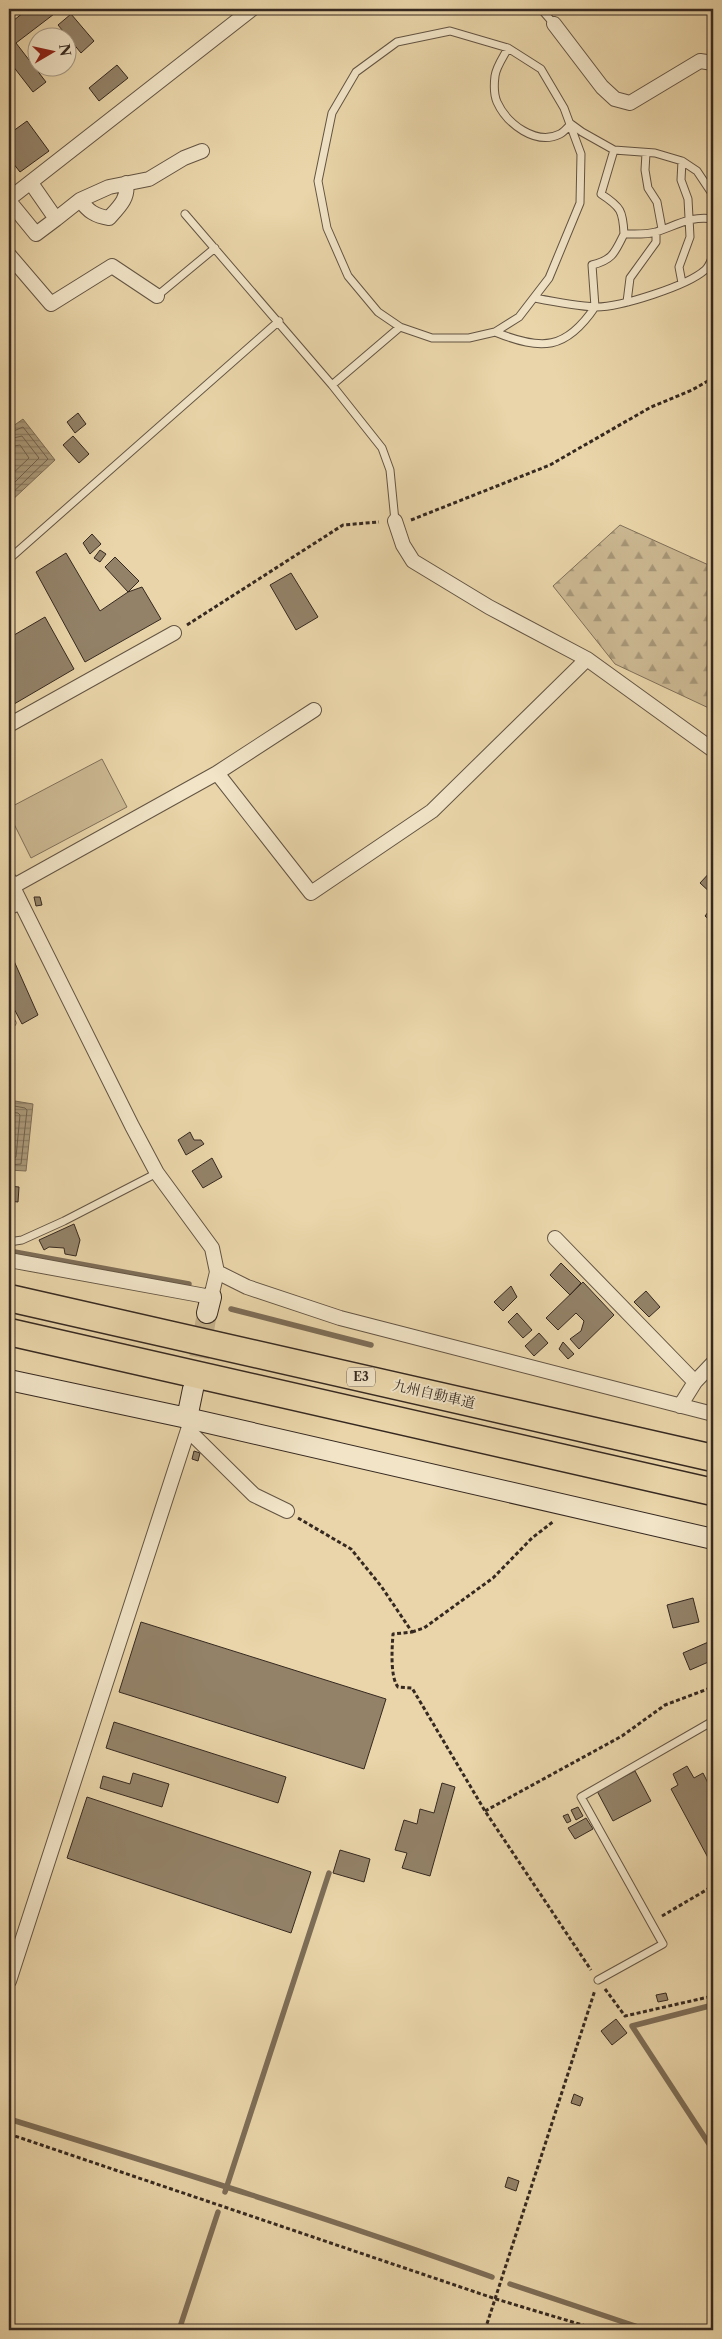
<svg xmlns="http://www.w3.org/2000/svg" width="722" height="2339" viewBox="0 0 722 2339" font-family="'Libre Caslon Text','Noto Serif JP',serif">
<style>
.forest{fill:url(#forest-firs);stroke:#80705a}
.garden{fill:#cbb892;stroke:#80705a}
.water{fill:url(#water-rules);stroke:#7d6d57}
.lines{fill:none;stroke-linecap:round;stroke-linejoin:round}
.shore{stroke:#71624e;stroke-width:1}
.stream{stroke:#7d6d57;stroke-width:5.5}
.building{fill:#938268;stroke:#362921}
.secondary-tunnel{stroke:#c5b38e;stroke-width:20;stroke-dasharray:20 10;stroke-linecap:butt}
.lane-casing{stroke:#635443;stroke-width:9}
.street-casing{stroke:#635443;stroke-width:16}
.secondary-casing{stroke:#362921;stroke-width:22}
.highway-casing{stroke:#362921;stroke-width:29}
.path{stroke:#362921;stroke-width:3;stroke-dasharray:4 2.5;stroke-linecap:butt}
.lane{stroke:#f1e4c7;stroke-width:7}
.street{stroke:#f1e4c7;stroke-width:14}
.secondary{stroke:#f1e4c7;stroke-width:20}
.highway{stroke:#e9d5a9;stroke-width:26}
.labels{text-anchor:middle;stroke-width:4;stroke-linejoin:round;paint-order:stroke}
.shield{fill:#f1e4c7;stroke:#6e6153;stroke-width:1}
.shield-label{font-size:12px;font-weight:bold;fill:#362921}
.street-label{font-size:14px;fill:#362921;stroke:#f1e4c7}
</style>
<defs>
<pattern id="forest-firs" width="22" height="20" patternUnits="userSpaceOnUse" patternTransform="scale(1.25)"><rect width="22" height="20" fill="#cbb892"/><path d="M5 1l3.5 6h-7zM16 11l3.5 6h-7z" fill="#a69677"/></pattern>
<pattern id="water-rules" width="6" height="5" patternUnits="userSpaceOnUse" patternTransform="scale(1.25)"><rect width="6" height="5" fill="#ac9b7b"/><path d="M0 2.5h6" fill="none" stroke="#8d7e64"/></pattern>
</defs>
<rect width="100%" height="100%" fill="#e9d5a9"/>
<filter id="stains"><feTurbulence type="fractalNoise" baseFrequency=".004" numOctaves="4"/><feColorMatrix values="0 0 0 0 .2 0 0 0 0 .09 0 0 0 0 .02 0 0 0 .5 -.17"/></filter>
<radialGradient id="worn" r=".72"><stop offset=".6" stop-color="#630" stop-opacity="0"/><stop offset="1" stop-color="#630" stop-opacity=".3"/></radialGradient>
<path class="forest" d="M620 525 713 567V710L615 664 553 586Z"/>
<path class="garden" d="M102 759 127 807 31 858 9 814V808Z"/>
<path class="water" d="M23 419 55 460 9 503V429Z
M9 1100 33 1104 26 1171 9 1170Z"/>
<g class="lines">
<path class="shore" d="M9 433 23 427 48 459 9 496
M9 439 22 436 39 458 9 488
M9 447 20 445 29 458 9 477
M9 1105 25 1108 27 1110 21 1164 9 1165
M9 1112 18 1113 20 1115 16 1157 9 1159"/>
<path class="stream" d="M9 1251 189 1284
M231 1309 371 1345
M713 2005 632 2026 713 2150
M9 2119C171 2169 333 2219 492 2277
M225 2192 329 1873
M510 2284 647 2330
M179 2330 218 2212"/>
</g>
<path class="building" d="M28 9H56L58 11 16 43 46 82 33 92 9 61V24Z
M71 14 94 41 81 53 58 25Z
M117 65 128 78 99 101 89 88Z
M27 121 49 151 20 172 9 158V134Z
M78 413 86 424 75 433 67 422Z
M73 436 89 454 79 463 63 445Z
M92 534 101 544 90 554 83 543Z
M100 550 106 554 100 562 94 558Z
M66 553 100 611 128 592 142 587 161 619 85 662 36 572Z
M115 557 139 581 128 592 105 567Z
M291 573 318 617 296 630 270 585Z
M45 617 74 669 9 707V638Z
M713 869V895L700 883Z
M34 897H40L42 905 36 906Z
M713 906V923L705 916Z
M14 961 38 1015 22 1024 9 999V964Z
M190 1132 194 1140H201L204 1144 186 1155 178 1140Z
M212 1158 222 1177 203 1188 192 1171Z
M9 1186 19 1187 18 1202 9 1201Z
M74 1224 80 1240 76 1256 65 1254 64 1248 49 1247 44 1250 39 1240Z
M561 1263 581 1283 570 1295 550 1275Z
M583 1282 614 1315 579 1349 570 1339 581 1331 584 1321 576 1313 558 1330 546 1318Z
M511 1286 517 1297 503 1311 494 1302Z
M646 1291 660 1307 649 1317 634 1302Z
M517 1313 532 1330 523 1338 508 1322Z
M539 1333 548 1343 534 1356 525 1346Z
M563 1342 574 1354 568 1359 559 1349Z
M194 1451 200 1453 198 1461 192 1459Z
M693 1598 699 1622 673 1628 667 1605Z
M141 1622 386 1699 364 1769 119 1692Z
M713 1640V1660L690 1670 683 1653Z
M114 1722 286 1777 278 1803 106 1748Z
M687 1766 694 1778 703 1773 713 1793V1867L671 1789 678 1785 673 1774Z
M635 1771 651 1801 613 1821 597 1791Z
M133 1773 169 1784 162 1807 100 1788 103 1776 130 1784Z
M442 1783 455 1787 430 1876 402 1868 407 1853 395 1850 404 1820 417 1824 420 1809 434 1813Z
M87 1797 311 1872 291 1933 67 1858Z
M578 1807 583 1816 576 1820 571 1810Z
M568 1814 571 1821 567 1823 563 1816Z
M586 1818 593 1829 575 1839 568 1828Z
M340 1850 370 1859 364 1882 333 1873Z
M666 1993 668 2000 658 2002 656 1995Z
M616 2019 627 2033 612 2045 601 2031Z
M574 2094 583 2098 580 2106 571 2103Z
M508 2177 519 2181 516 2191 505 2187Z"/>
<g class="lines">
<path class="secondary-tunnel" d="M194 1387 207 1313"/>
<defs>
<path id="lane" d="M541 9 554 24
M450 31 508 48 541 69 564 108 581 154 580 203 549 278 519 317 495 332 469 338H432L400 327 378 312 348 276 327 228 318 181 332 113 356 72 397 42Z
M508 48C504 56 496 67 495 76 494 84 494 95 497 102 507 124 536 146 560 134 564 132 568 127 571 124L582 132 614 150 655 153 682 161 697 171 713 195
M614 150 601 194C621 207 623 211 624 234
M646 153 645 170 648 188 657 202 662 229
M185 214 332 385 400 327
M682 283 679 267 690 237 688 199 681 180 682 161
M157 296 215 248
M535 298C555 302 575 306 596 307 621 307 687 286 705 270 709 267 711 260 713 256
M627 302 630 278 656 242V232
M495 332C542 351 566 350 595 307L592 265C613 260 615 252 624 234 635 234 645 235 656 232 675 226 692 215 713 219
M332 385 382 448 390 470 395 521
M9 559 279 321
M9 911 21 906
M9 1018 12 1023
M9 1242 22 1240 64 1221 157 1173
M598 1980 663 1944 581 1797 713 1721"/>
<path id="street" d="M554 24 602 87 615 99 630 103 700 61 713 63
M9 199 252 9
M80 200C88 211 95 216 109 218 119 207 129 198 126 183
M9 201 36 234 56 219 31 183
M56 219 80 200 109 187 149 179 184 158 202 151
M9 255 51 304 112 266 157 296
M395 521 403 545 413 561 489 607 587 659 713 750
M9 725 174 633
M217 773 311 893 432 811 587 659
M9 879 132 1126 157 1173 212 1248 217 1272 211 1297 9 1260
M12 887 217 773 314 710
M555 1238 695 1382
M217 1272 247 1287 340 1318 713 1414
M680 1406 695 1382 713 1363
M188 1430 254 1495 287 1511
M9 1981 188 1430 194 1421"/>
<path id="secondary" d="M207 1313 211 1297
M9 1380 187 1418 713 1539
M187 1418 193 1389"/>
<path id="highway" d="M9 1298 713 1458
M9 1332 713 1492"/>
</defs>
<use href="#lane" class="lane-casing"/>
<use href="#street" class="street-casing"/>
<use href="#secondary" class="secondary-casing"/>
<use href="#highway" class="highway-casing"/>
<path class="path" d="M411 520 550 465 651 407 692 390 713 378
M187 625 343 525 379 522
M298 1518 351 1549 381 1586 412 1632 393 1634C392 1648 390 1677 398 1687L412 1688 485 1811 591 1970
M412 1632 424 1628 493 1578 532 1538 554 1521
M485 1811 622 1736 665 1705 713 1687
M662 1916 713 1886
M605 1989 625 2016 713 1996
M9 2134 496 2299 599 2330
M485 2330 595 1990"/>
<use href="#lane" class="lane"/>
<use href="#street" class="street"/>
<use href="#secondary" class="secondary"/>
<use href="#highway" class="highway"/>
</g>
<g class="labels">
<rect class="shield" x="347" y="1367.5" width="28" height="19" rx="4"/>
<g class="shield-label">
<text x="361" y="1381">E3</text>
</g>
<g class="street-label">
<text transform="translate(434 1394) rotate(13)" y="5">九州自動車道</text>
</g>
</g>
<rect width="722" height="2339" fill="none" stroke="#e9d5a9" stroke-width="30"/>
<rect x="10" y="10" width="702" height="2319" fill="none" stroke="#362921" stroke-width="2.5"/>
<rect x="15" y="15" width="692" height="2309" fill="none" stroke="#362921"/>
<g transform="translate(52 52) rotate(81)"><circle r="24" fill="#f1e4c7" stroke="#a69985"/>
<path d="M0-4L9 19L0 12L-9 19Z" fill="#8f2418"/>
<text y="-8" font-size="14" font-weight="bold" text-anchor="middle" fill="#362921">N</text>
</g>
<rect width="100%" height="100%" filter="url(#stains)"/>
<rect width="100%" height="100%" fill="url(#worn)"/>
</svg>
